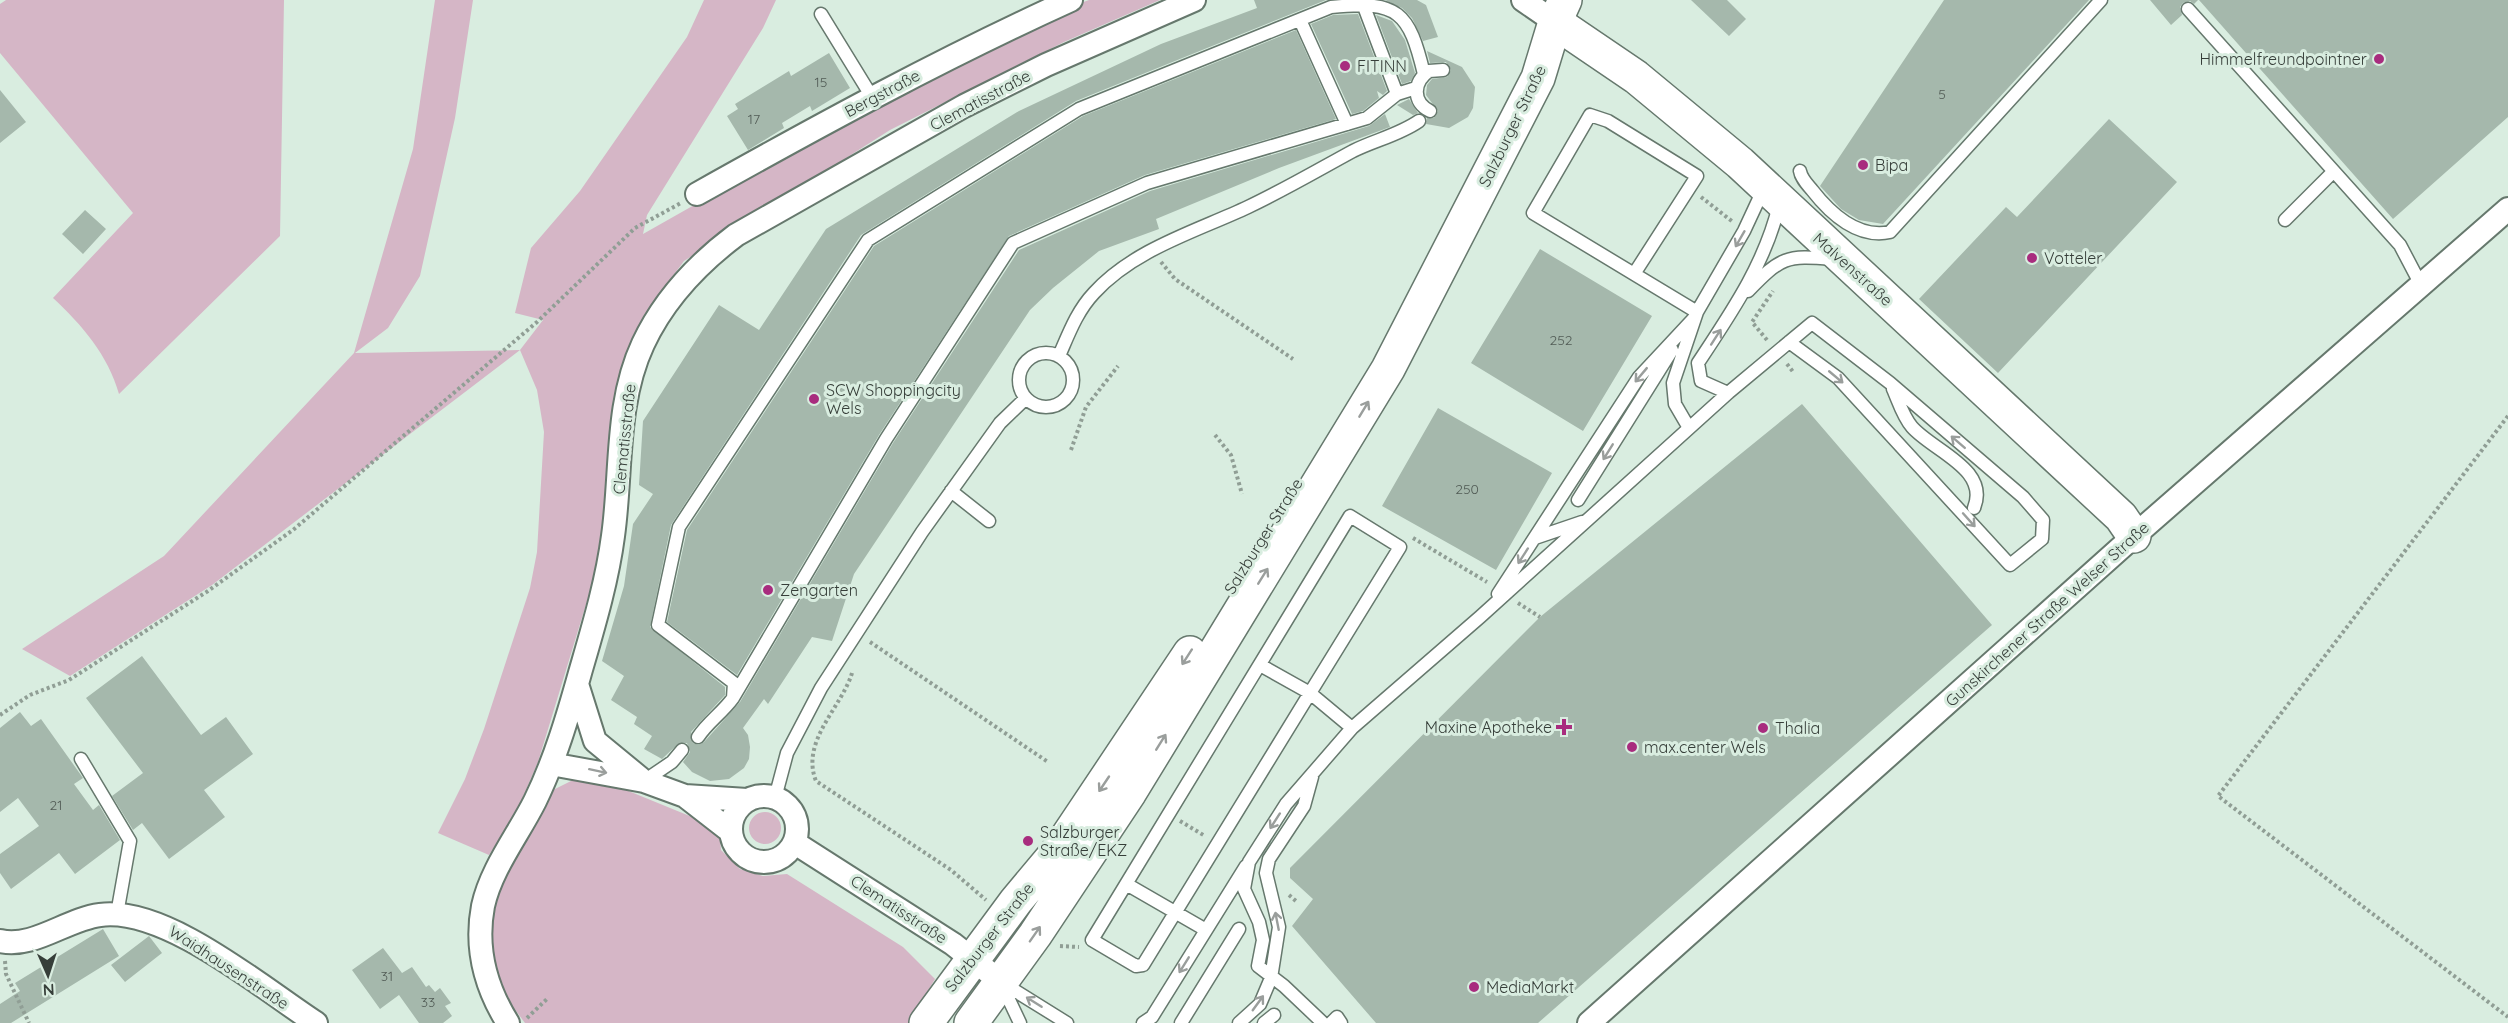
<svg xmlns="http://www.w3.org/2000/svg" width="2508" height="1023" viewBox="0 0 2508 1023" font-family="Quicksand,sans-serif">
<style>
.green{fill:#d5b6c6}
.building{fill:#a5b8ac}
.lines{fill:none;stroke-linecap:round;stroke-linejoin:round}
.lane-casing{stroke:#66786d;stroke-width:15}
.street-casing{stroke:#66786d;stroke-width:26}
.secondary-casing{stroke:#66786d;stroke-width:36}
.primary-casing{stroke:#66786d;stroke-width:36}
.path{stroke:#909e95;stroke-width:4;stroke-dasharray:3 3;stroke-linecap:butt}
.lane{stroke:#fff;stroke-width:12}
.street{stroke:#fff;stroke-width:22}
.secondary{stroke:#fff;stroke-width:33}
.primary{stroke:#fff;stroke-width:33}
.oneway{stroke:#9a9e9c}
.poi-dot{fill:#a82c7e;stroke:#d9ede0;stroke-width:2}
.labels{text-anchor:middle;stroke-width:6;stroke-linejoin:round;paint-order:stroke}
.number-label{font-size:14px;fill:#525c56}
.poi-label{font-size:16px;fill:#363e39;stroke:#d9ede0;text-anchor:start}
.street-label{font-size:16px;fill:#363e39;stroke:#d9ede0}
</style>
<rect width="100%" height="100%" fill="#d9ede0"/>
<path class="green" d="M6 0H284L280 236 119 394C108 355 82 325 53 298L133 213 0 53V4Z
M435 0H473L455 118 420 276 388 328 355 353 520 350 543 320 515 313 531 248 580 191 687 37 704 0H776L763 28 647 215 643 234 901 88 1059 11 1089 0H1160L1064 42 890 130 684 261 644 315 623 364 615 401 604 527 591 588 538 762 517 811 489 855 438 833 465 779 484 729 530 588 537 552 544 432 537 390 520 350 212 585 70 676 22 649 164 556 354 353 413 149Z
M577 778 609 783 719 828 721 850 740 869 763 876 787 874 903 947 935 979 909 1023H525L501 991 489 927 501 881 553 790Z
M749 828a16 16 0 1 1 32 0a16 16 0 1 1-32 0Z"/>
<path class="building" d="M1254 0H1326L1076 101 861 235 671 525 650 627 725 687V695L691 732 693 743 698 745 704 742 740 702 893 443 1019 250 1150 191 1369 126 1385 114 1390 127 1279 168 1156 219 1159 229 1099 251 1053 288 1030 310 854 574 832 641 812 637 768 704 764 699 743 728 748 735 750 747 749 759 744 768 729 779 710 781 692 772 683 762 690 752 687 743H679L662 759 644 749 652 736 634 724 637 717 611 700 624 676 602 661 624 586 633 524 653 494 639 485 643 421 719 305 759 330 826 229 1019 111 1161 44 1257 8Z
M1385 0H1417L1426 5 1438 37 1423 41 1412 18 1402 8Z
M1691 0H1727L1746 19 1729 36Z
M1944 0H2089L1883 224 1859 220 1841 209 1820 186Z
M2150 0H2198L2194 4 2190 1 2183 3 2180 7 2182 15 2171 25Z
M2199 0H2508V117L2393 219Z
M1358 14 1387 91 1383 95 1377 91 1379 98 1363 111 1352 114 1311 24 1333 15Z
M1376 15 1392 21 1405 40 1415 73 1411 81 1402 84Z
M1296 30 1336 119 1145 175 1009 236 879 435 737 675 667 622 687 530 874 246 1083 116Z
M1427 51 1462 67 1475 87 1473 108 1468 117 1449 128 1426 124 1427 118H1434L1438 111 1426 95 1427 85 1432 79 1447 77 1451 70 1446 62 1430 63Z
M829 53 850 88 812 111 810 106 782 123 784 128 748 150 727 116 738 109 735 104 789 71 791 76Z
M0 90 26 122 0 143Z
M1409 99 1418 113 1413 115 1397 105Z
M2109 119 2177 182 1998 373 1919 299 2006 207 2017 217Z
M85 210 106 229 83 254 62 234Z
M1540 249 1652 316 1583 431 1471 363Z
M1802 404 1992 625 1538 1023H1376L1292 926 1313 899 1290 878V868L1540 617Z
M1438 408 1552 473 1496 570 1382 506Z
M142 656 201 735 226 717 253 754 204 790 225 817 169 859 142 823 133 830 112 796 143 773 86 698Z
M20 712 31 726 41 719 83 778 74 784 93 810 99 805 120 840 75 874 59 853 11 889 0 873V854L39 826 18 798 0 812V728Z
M103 929 119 956 11 1023H0V1004L20 991 15 983Z
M149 936 162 953 125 982 111 965Z
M383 948 402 973 412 967 426 987 429 985 435 992 440 988 451 1003 445 1006 452 1016 443 1023H419L399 995 380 1009 352 970Z"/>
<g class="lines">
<defs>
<path id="lane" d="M1363 4 1397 94
M2188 9 2400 245 2421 285
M821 14 872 97
M1300 20 1347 124
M1430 111C1412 102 1413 82 1429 71L1443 70
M1800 171C1801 178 1807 184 1812 190 1830 213 1857 239 1890 232L2101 0
M2285 220 2333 172
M1634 274 1697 176 1608 121 1590 115 1533 213 1697 312
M1748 291C1781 257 1786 255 1832 259
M1019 380a27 27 0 1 1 54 0a27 27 0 1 1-54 0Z
M1059 356C1069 333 1077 311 1094 293 1134 249 1197 231 1248 207 1284 190 1318 170 1353 151 1375 140 1399 135 1419 121
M1893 389C1898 400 1903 417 1912 427 1933 451 1990 469 1974 508
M1728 393 1701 381 1698 363C1731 313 1765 264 1779 205
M1689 428 1675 404 1673 383 1697 312 1744 231 1764 188
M951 491 989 521
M1578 500 1672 350
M1535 538 1582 522
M1498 594 1639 377 1695 317
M1260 665 1310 693 1400 547 1350 516 1092 940 1136 966 1143 965 1310 693 1352 728
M733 698 734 683 658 625 679 527 868 240 1079 109 1331 7C1399 0 1409 12 1424 74
M698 737C708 722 722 713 733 698L886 439 1013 243 1147 183 1367 118 1397 94 1416 88
M81 759 130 841 117 914
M644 781 672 762 682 750
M775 798 787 753 821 688 922 532 1000 423 1026 398
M1128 885 1206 930
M1001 982 1067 1023
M1002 985 1020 1023
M1143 1023 1152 1017 1246 866
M1181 1023 1239 929
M1239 1023 1260 1004 1271 978 1279 927 1266 873 1269 859 1304 806 1312 777
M1264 1023 1274 1015
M1323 1023 1284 986 1258 966 1263 940 1259 922 1244 889 1249 862 1286 804 1352 728 1480 617 1728 393 1812 323 1890 383 2023 497 2043 520 2042 539 2010 565 1838 378 1789 342
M1331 1023 1337 1017 1341 1023"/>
<path id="street" d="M1523 0 1555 22
M697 194C820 125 943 58 1071 0
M577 684 595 741 640 778
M551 764 644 781 685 796 747 800
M685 796 730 831
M731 829a33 33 0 1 1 66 0a33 33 0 1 1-66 0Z
M795 843 953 944 1000 981
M0 941C33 949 67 919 100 915 165 906 262 988 316 1023
M508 1023C486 988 475 948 483 906 491 869 518 835 535 801 555 760 568 716 580 673 593 628 607 582 613 536 622 473 615 404 643 344 664 299 696 265 736 235L964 106 1046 65 1194 0
M1589 1023 2134 536 2508 209"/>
<path id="secondary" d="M1555 22 1636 77 1740 163 2121 517 2134 536"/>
<path id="primary" d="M926 1023 1016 901 1057 852 1190 653
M971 1023 1035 935 1130 792 1388 369 1538 78 1555 22 1565 0"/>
</defs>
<use href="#lane" class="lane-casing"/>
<use href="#street" class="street-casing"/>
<use href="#secondary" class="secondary-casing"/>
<use href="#primary" class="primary-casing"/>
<path class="path" d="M1701 197 1733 222
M1161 262 1175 279 1293 359
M1767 340 1752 322 1773 291
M1787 364 1794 373
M2508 416 2218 796 2508 1017
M1215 435 1231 455 1242 494
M1071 450 1086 407 1118 366
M1413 538 1487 582
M1518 603 1540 617
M870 642 1048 762
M852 673C842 707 800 741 816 781L951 870 986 900
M0 715 30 695 69 680 208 591 293 530 537 322 635 228 681 203
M1180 821 1205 836
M1289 895 1296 901
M1060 946 1079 947
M5 961 6 974 29 1023
M527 1018 548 998"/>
<use href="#lane" class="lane"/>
<use href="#street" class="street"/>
<use href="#secondary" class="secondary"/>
<use href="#primary" class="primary"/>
</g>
<defs><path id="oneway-shaft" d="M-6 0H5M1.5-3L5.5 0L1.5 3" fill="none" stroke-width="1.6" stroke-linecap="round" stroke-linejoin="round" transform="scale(1.5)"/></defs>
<g class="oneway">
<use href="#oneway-shaft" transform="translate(1740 239) rotate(120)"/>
<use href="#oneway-shaft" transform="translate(1716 337) rotate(-57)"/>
<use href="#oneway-shaft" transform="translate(1641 375) rotate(130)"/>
<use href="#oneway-shaft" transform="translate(1836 377) rotate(40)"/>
<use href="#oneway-shaft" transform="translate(1364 409) rotate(-59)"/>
<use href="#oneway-shaft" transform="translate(1958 442) rotate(-139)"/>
<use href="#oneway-shaft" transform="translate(1608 452) rotate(122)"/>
<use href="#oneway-shaft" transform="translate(1969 520) rotate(48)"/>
<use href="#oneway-shaft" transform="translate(1523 556) rotate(123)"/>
<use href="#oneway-shaft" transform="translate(1263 576) rotate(-58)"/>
<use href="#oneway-shaft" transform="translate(1187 657) rotate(123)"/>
<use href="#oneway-shaft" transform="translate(1161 742) rotate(-58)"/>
<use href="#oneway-shaft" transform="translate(598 771) rotate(12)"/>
<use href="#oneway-shaft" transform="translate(1104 784) rotate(124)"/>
<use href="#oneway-shaft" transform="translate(1275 821) rotate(123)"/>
<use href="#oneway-shaft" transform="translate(1277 921) rotate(-101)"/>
<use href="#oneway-shaft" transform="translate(1035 934) rotate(-55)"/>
<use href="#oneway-shaft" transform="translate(1184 965) rotate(122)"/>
<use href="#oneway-shaft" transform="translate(1034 1002) rotate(-148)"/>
<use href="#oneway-shaft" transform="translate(1258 1003) rotate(-54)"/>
</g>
<g class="poi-dot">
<circle cx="2379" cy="59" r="6"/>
<circle cx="1345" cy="66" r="6"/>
<circle cx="1863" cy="165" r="6"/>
<circle cx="2032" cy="258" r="6"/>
<circle cx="814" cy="399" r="6"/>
<circle cx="768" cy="590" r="6"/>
<path d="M1561 718h6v6h6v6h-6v6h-6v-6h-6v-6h6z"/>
<circle cx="1763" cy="728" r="6"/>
<circle cx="1632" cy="747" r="6"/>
<circle cx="1028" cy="841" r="6"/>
<circle cx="1474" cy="987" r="6"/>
</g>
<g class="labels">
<g class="number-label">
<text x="821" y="87">15</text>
<text x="1942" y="99">5</text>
<text x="754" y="124">17</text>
<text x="1561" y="345">252</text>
<text x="1467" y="494">250</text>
<text x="56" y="810">21</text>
<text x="387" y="981">31</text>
<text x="428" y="1007">33</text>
</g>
<g class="poi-label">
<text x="2367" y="65" text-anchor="end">Himmelfreundpointner</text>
<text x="1357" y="72">FITINN</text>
<text x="1875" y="171">Bipa</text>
<text x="2044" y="264">Votteler</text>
<text x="826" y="396">SCW Shoppingcity<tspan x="826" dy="18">Wels</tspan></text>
<text x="780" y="596">Zengarten</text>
<text x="1552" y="733" text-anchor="end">Maxine Apotheke</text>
<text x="1775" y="734">Thalia</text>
<text x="1644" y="753">max.center Wels</text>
<text x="1040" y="838">Salzburger<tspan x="1040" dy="18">Straße/EKZ</tspan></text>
<text x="1486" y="993">MediaMarkt</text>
</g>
<g class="street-label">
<text transform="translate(882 93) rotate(-28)" y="6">Bergstraße</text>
<text transform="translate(980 100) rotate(-28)" y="6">Clematisstraße</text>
<text transform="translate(1512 126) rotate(-64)" y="6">Salzburger Straße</text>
<text transform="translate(1853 269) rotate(42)" y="6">Malvenstraße</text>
<text transform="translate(624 439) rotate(-84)" y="6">Clematisstraße</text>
<text transform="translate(1263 536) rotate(-58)" y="6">Salzburger Straße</text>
<text transform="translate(2047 614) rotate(-42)" y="6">Gunskirchener Straße Welser Straße</text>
<text transform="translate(899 909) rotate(33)" y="6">Clematisstraße</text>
<text transform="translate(989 937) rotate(-52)" y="6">Salzburger Straße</text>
<text transform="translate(229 967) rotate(33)" y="6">Waidhausenstraße</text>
</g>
</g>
<g transform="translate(48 975) rotate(177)" stroke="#d9ede0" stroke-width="4.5" paint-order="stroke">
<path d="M0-4.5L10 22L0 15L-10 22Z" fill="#363e39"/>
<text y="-9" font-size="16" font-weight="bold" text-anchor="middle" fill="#363e39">N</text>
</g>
</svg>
